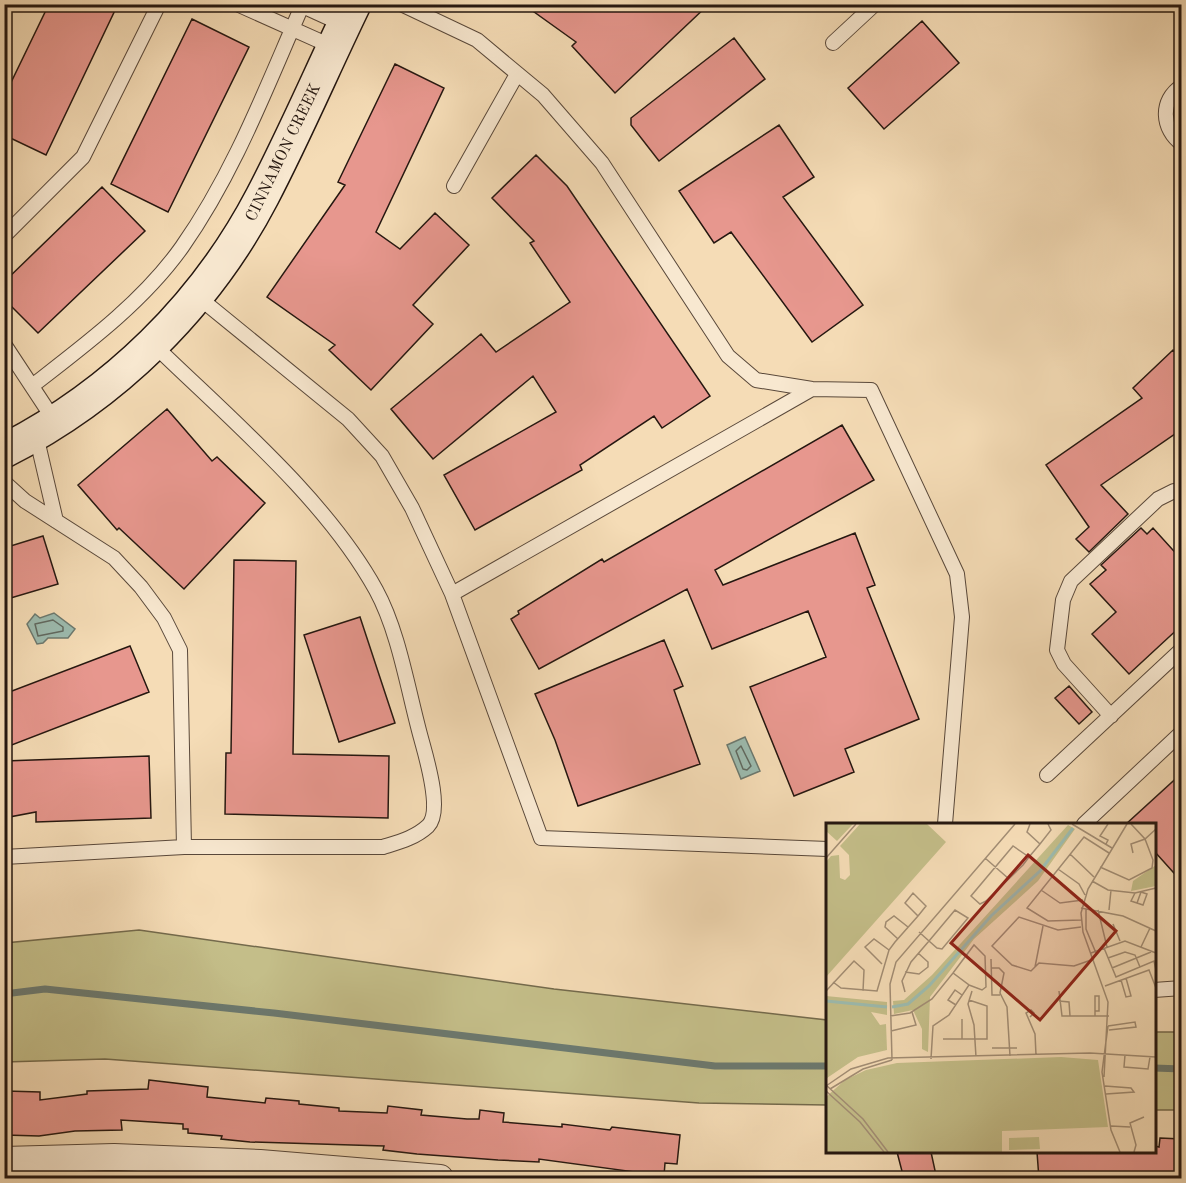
<svg xmlns="http://www.w3.org/2000/svg" width="1186" height="1183" viewBox="0 0 1186 1183" font-family="'Old Standard TT',serif">
<style>
.green{fill:#c4be89;stroke:#746a4c;stroke-width:1.5}
.water{fill:#9cbbaf;stroke:#6c796f;stroke-width:1.5}
.lines{fill:none;stroke-linecap:round;stroke-linejoin:round}
.shore{stroke:#606960;stroke-width:1.5}
.stream{stroke:#6c796f;stroke-width:7}
.building{fill:#e7978e;stroke:#251710;stroke-width:1.5}
.lane-casing{stroke:#59483a;stroke-width:16}
.street-casing{stroke:#59483a;stroke-width:28}
.secondary-casing{stroke:#251710;stroke-width:36}
.lane{stroke:#f8e8d0;stroke-width:14}
.street{stroke:#f8e8d0;stroke-width:26}
.secondary{stroke:#f8e8d0;stroke-width:33}
.labels{text-anchor:middle;stroke-width:4.5;stroke-linejoin:round;paint-order:stroke}
.street-label{font-size:16px;fill:#251710;stroke:#f8e8d0}
.inset-river{fill:none;stroke:#9cbbaf;stroke-width:3}
.inset-road{fill:none;stroke:#a28d74;stroke-width:1.5}
.view{fill:#8f2418;fill-opacity:0.15;stroke:#8f2418;stroke-width:3}
.inset-edge{fill:none;stroke:#251710;stroke-width:3}
</style>
<rect width="100%" height="100%" fill="#f5dcb6"/>
<filter id="stains"><feTurbulence type="fractalNoise" baseFrequency=".00333" numOctaves="4"/><feColorMatrix values="0 0 0 0 .2 0 0 0 0 .09 0 0 0 0 .02 0 0 0 .5 -.17"/></filter>
<radialGradient id="worn" r=".72"><stop offset=".6" stop-color="#630" stop-opacity="0"/><stop offset="1" stop-color="#630" stop-opacity=".3"/></radialGradient>
<path class="green" d="M139 930 554 989 827 1020V1105L699 1103 105 1059 5 1062V943Z
M1155 1032H1181V1110H1155Z"/>
<path class="water" d="M54 613 75 629 68 638H48L43 643 37 644 27 624 35 614 40 618Z
M745 737 760 771 741 779 727 745Z"/>
<g class="lines">
<path class="shore" d="M53 620 63 627V631L38 636 35 624Z
M741 746 751 766 747 770 743 769 736 751Z"/>
<path class="stream" d="M4 994 45 989 274 1013 715 1066H828
M1154 1068 1182 1069"/>
</g>
<path class="building" d="M49 4H118L46 155 4 135V97Z
M523 4H709L615 93 572 46 576 42Z
M192 19 249 47 168 212 111 184Z
M922 21 959 63 884 129 848 88Z
M734 38 765 79 659 161 631 125V118Z
M395 64 444 88 376 232 400 249 435 213 469 245 413 305 433 324 371 390 329 350 335 345 267 297 345 185 338 182Z
M779 125 814 177 783 197 863 305 812 342 731 232 714 243 679 191Z
M536 155 567 186 710 396 662 428 654 416 580 465 582 470 475 530 444 475 556 412 533 376 433 459 391 409 481 334 496 352 570 302 530 243 534 241 492 198Z
M102 187 145 231 38 333 4 299V282Z
M1173 350 1182 360V429L1101 485 1128 514 1089 552 1076 539 1089 527 1046 465 1142 398 1133 388Z
M167 409 212 461 217 457 265 503 184 589 119 528 117 530 78 485Z
M842 425 874 480 715 570 723 585 855 533 875 585 867 588 919 719 845 749 854 772 794 796 750 687 826 657 808 611 712 649 687 589 539 669 511 619 519 614 518 611 602 559 604 562Z
M1141 528 1147 534 1153 528 1182 560V625L1129 674 1092 634 1116 612 1090 584 1106 570 1101 565Z
M43 536 58 584 4 600V548Z
M234 560 296 561 293 754 389 756 388 818 225 814 226 753H231Z
M360 617 395 723 339 742 304 635Z
M664 640 683 686 674 690 700 764 578 806 555 740 535 694Z
M130 646 149 692 4 748V694Z
M1069 686 1092 712 1079 724 1055 698Z
M149 756 151 818 36 822V812L4 818V761Z
M1182 773V882L1155 852V825H1125Z
M149 1080 208 1087 207 1097 265 1103 266 1098 299 1101V1104L339 1108V1111L387 1113 388 1106 422 1110 421 1115 467 1119H479L480 1110 504 1113 503 1122 562 1127V1124L610 1130 612 1127 680 1135 677 1164 665 1163 664 1176 539 1159V1162L498 1160 417 1154 383 1150 384 1146 250 1142 221 1139 222 1136 188 1133V1129H183V1124L121 1120 122 1130 75 1131 39 1136 5 1135 6 1091 40 1092V1100L87 1094V1091L148 1089Z
M1160 1138 1181 1139 1180 1172H1170V1177L1039 1179 1037 1152H1155V1146L1159 1147Z
M897 1152H931L936 1175 904 1179Z"/>
<g class="lines">
<defs>
<path id="lane" d="M237 4 333 47
M298 4 344 25
M401 4 477 40 543 95 602 163 728 356 756 380 812 389 871 390 957 574 962 617 945 824
M4 9 7 4
M833 43 875 4
M1182 86C1159 100 1162 130 1182 144
M454 186 517 74
M4 236 83 157 159 4
M197 296 348 419 382 456 412 508 452 594 541 838 828 849
M4 344 56 423
M32 386C85 345 143 302 182 247 234 173 266 88 302 6
M36 435 56 521
M4 482 25 501 114 558 141 587 164 618 180 650 184 847
M452 594 812 389
M1111 716 1064 664 1057 650 1063 600 1071 581 1158 499 1174 491 1182 492
M1047 775 1182 649
M1084 824 1182 732
M4 857 184 847H383C399 842 415 838 428 826 443 811 426 757 421 738 408 691 399 632 376 590 326 499 228 417 153 344
M1154 990 1182 988"/>
<path id="street" d="M4 1160 114 1157 260 1163 440 1178"/>
<path id="secondary" d="M4 451C114 395 205 306 262 197 295 134 323 68 354 4"/>
</defs>
<use href="#lane" class="lane-casing"/>
<use href="#street" class="street-casing"/>
<use href="#secondary" class="secondary-casing"/>
<use href="#lane" class="lane"/>
<use href="#street" class="street"/>
<use href="#secondary" class="secondary"/>
</g>
<g class="labels">
<g class="street-label">
<text transform="translate(282 152) rotate(-64)" y="6">CINNAMON CREEK</text>
</g>
</g>
<g transform="translate(826 823)">
<rect width="330" height="330" fill="#f5dcb6"/>
<path d="M0 1H27L11 18 0 8ZM34 1H101L120 19 0 154V39L5 33 13 32 14 55 19 57 24 52 23 32 14 23ZM242 2 249 6 212 58 148 116 104 174 102 229 96 226V206L87 187 68 191 67 178 78 177 106 152ZM330 42V63L305 68 307 58ZM0 173 61 179V192L45 189 54 202 60 201 61 227 32 234 1 255ZM235 234 272 237 282 304 176 308V329H0V274L19 257 40 247 71 240ZM213 314 214 326 183 327V315Z" fill="#c4be89"/>
<path class="inset-river" d="M0 178 61 184M66 184 82 181 103 163 165 93 214 48 247 5"/>
<path class="inset-road" d="M204 1 201 9 214 21M246 1 286 25M280 21 282 17 274 13 282 1M307 30 305 21 319 16 330 6M244 31 268 54M203 34 187 23 145 73 154 81 160 78 197 42 203 34 214 21 225 7 222 1M0 35 30 1M159 35 183 56M274 44 303 57 326 45 327 37 319 16 305 1M232 46 253 61 259 72M266 58 282 67 309 70 330 65M215 67 234 80 257 77M309 70 305 78 317 82 321 71 315 69 311 80M255 85 297 93 330 108M260 86V106L270 130M272 87 281 124M283 87 285 67M255 97 222 98 201 85 258 14 283 30M287 101 294 118M255 104 232 107 193 94 166 123 186 142 205 148 213 140 248 143 268 136M72 116 59 104 60 99 68 93 82 104M315 124 324 105M278 125 290 154 328 138 330 147M265 130 299 118 330 130M282 135 299 129 309 132 314 144M165 136 166 172H174M56 141 39 124 48 116 63 127M209 144 217 103M165 145H173L178 150 174 170 181 184 184 233M286 145 325 129M79 149 93 151 102 144V139L92 130M127 150 148 122 159 133 160 164 156 167 143 162M295 157 300 174 305 173 300 155M7 159 15 165 51 168 63 127 69 119 92 93 100 83 87 70 79 80 92 93M279 163 323 147 330 165M0 168 28 138 38 147 37 168M146 168 142 181 148 202 150 234M233 168 236 193H283M79 169 76 158 85 139 103 118 129 87 142 95 116 126 111 125 103 118 93 109M233 178 243 179 244 193M130 182 122 177 129 167 136 172M269 188H273V173H269V193M64 193 84 190 106 176 127 150 143 162 123 192 107 203 105 236M204 194 208 190 205 187 200 190 209 211 210 232M136 196V216M282 203 276 249 285 307 294 329M282 203 309 199 310 204 283 207M65 208 90 202 86 189M117 216H161V183L143 177M166 225H191M299 232 298 244 322 246 324 234M66 237 64 161 70 139 189 1M278 254 282 179 257 109 255 90 262 66 301 1M0 262 37 296 62 329M0 263 25 246 62 235 264 230 330 234M279 263 305 265 308 269 280 271M4 266 37 246 66 237M0 268 34 299 58 329M285 303 304 304M308 329 310 322 304 300 318 294"/>
<path class="view" d="M202 32 290 108 214 197 125 120Z"/>
<rect width="330" height="330" class="inset-edge"/>
</g>
<rect width="1186" height="1183" fill="none" stroke="#f5dcb6" stroke-width="24"/>
<rect x="6" y="6" width="1174" height="1171" fill="none" stroke="#251710" stroke-width="3"/>
<rect x="12" y="12" width="1162" height="1159" fill="none" stroke="#251710" stroke-width="1.5"/>
<rect width="100%" height="100%" filter="url(#stains)"/>
<rect width="100%" height="100%" fill="url(#worn)"/>
</svg>
